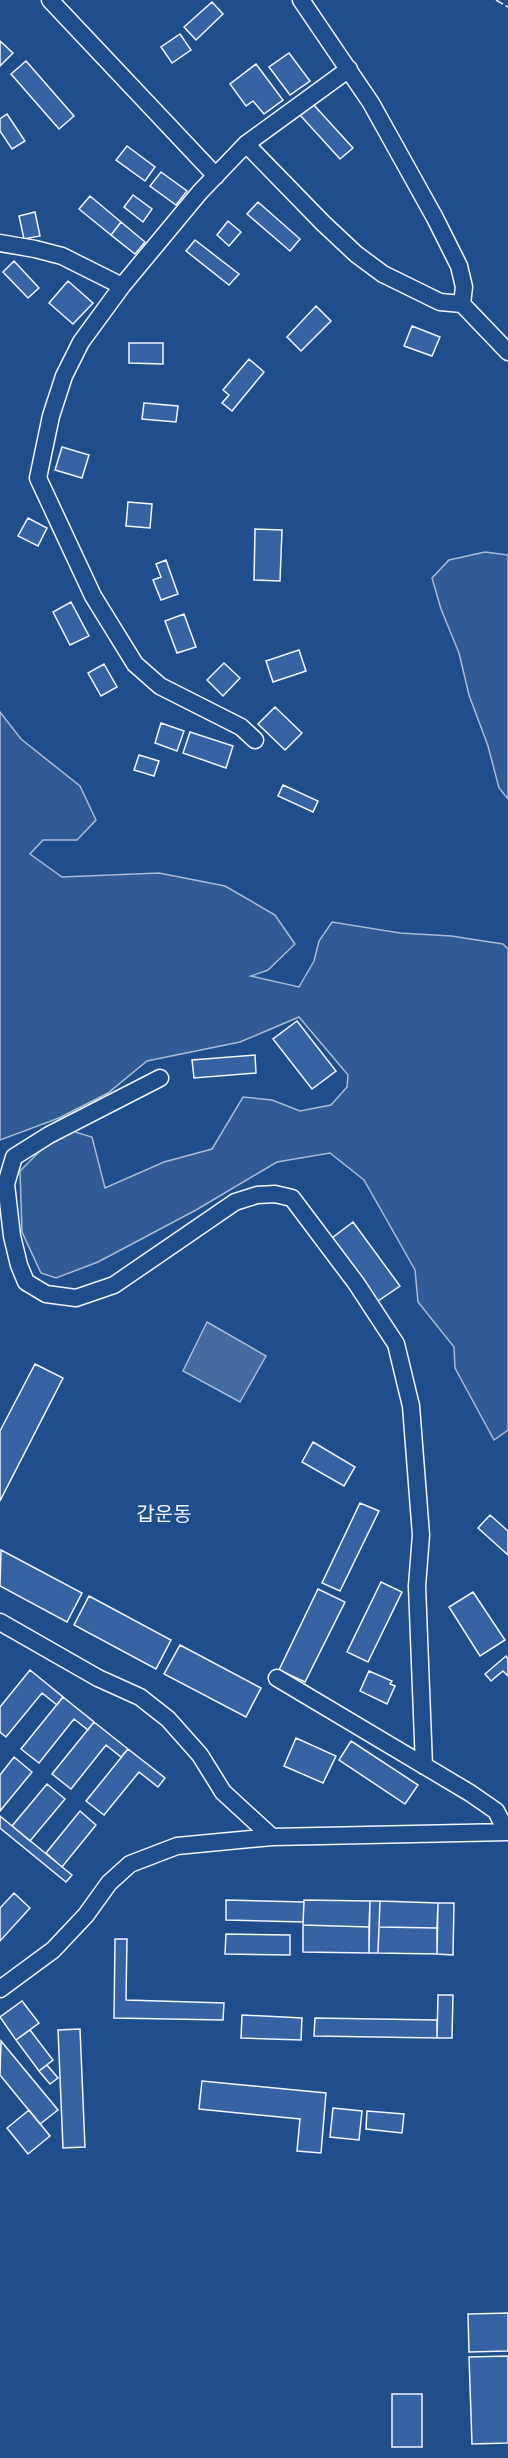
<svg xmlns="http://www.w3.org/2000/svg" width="508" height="2458" viewBox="0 0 508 2458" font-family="'Roboto Condensed','Noto Sans KR',sans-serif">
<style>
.built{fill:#305b95;stroke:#a8bbd7;stroke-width:1.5}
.water{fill:#446ba0;stroke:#a8bbd7;stroke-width:1.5}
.building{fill:#3563a3;stroke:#f2f6ff;stroke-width:1.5}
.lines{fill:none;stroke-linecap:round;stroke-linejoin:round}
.street-casing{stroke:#f2f6ff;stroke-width:19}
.street{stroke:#1f4e8c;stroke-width:16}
.fence{stroke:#f2f6ff;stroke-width:1.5;stroke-dasharray:8 3;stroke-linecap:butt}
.labels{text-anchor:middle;stroke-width:4.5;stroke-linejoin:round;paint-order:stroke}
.quarter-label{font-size:20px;fill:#f2f6ff;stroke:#1f4e8c}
</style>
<rect width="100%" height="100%" fill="#1f4e8c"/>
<path class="built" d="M485 552 508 555V799L499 788 488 746 469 695 459 653 441 609 432 578 449 560Z
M0 712 21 739 80 786 96 820 77 840H43L30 854 62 877 159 873 225 886 275 915 295 944 268 970 251 976 299 987 314 961 319 941 332 922 400 933 451 936 503 944 508 949V1430L494 1440 455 1368 454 1347 418 1302 415 1270 364 1180 330 1153 277 1162 196 1210 98 1262 56 1278 41 1273 22 1232 20 1171 42 1149 72 1131 92 1137 105 1188 164 1162 212 1149 243 1097 272 1100 300 1111 331 1105 347 1087 348 1075 299 1017 240 1042 147 1061 108 1093 59 1118 0 1140Z"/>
<path class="water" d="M207 1322 266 1356 240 1402 183 1371Z"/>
<path class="building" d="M212 2 223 14 196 40 184 27Z
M180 34 191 50 172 63 161 47Z
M0 41 13 53 0 66Z
M289 53 310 81 290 95 269 67Z
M26 61 74 116 59 129 11 74Z
M256 64 283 100 264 114 253 101 246 106 230 84Z
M312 103 353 148 340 159 300 115Z
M7 114 25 141 12 149 0 131V119Z
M127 146 155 167 145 181 116 160Z
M161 172 187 191 176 205 150 186Z
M133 195 152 209 143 222 124 207Z
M90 196 121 222 111 235 79 209Z
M258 202 300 239 290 251 247 214Z
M35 212 40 236 24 239 19 216Z
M228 221 241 232 229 246 217 235Z
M121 222 145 242 135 254 111 235Z
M195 240 239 274 229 285 186 251Z
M14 261 39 288 28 298 3 272Z
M68 281 93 303 73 324 49 303Z
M316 306 331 321 301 351 287 337Z
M412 326 440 337 432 356 404 346Z
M129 343H163V364L129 363Z
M249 359 264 372 232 411 222 403 229 395 223 390Z
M144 403 178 406 176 422 142 419Z
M62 447 89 455 82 478 55 470Z
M128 502 152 504 150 528 126 526Z
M28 518 47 528 38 546 18 536Z
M255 529 282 530 280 581 254 580Z
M166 560 178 594 161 600 153 580 161 577 156 564Z
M71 602 89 636 70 645 53 612Z
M184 614 196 647 177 653 165 621Z
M299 650 306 671 273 682 266 661Z
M224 663 240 678 223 696 207 680Z
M104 664 117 687 101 696 88 673Z
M275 707 302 733 285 750 258 724Z
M161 723 184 731 177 751 155 743Z
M190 732 233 746 226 768 183 753Z
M139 755 159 761 154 776 134 770Z
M283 785 318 801 313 812 278 796Z
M297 1021 336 1071 312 1089 273 1039Z
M255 1055 256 1073 194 1078 192 1060Z
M353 1222 400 1286 378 1301 332 1238Z
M35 1364 63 1378 0 1501V1431Z
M313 1442 355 1467 344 1486 302 1462Z
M360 1503 379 1511 340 1591 322 1583Z
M490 1515 508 1531V1555L478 1528Z
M1 1550 82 1593 67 1622 0 1586Z
M381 1582 402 1592 368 1662 347 1652Z
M318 1589 345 1602 305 1682 279 1670Z
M473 1592 505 1640 480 1656 449 1607Z
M89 1596 171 1640 156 1669 74 1625Z
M180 1645 261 1688 246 1717 164 1674Z
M506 1656 508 1659V1676L503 1671 491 1681 485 1674Z
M30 1670 63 1697 57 1705 42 1693 6 1737 0 1732V1707Z
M369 1671 392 1681 390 1684 395 1686 387 1704 360 1691Z
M63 1697 94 1722 88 1730 74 1719 39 1763 21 1749Z
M94 1722 128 1749 121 1757 106 1745 71 1789 52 1774Z
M296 1738 336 1756 323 1783 284 1766Z
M351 1741 418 1785 405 1804 339 1760Z
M128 1749 165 1778 158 1787 139 1772 104 1815 86 1801Z
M14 1757 32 1772 0 1811V1775Z
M47 1784 65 1799 30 1841 12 1826Z
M80 1811 96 1825 62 1867 46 1853Z
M0 1816 72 1875 66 1882 0 1828Z
M14 1893 30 1908 0 1941V1908Z
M226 1900 304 1902 303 1922 226 1920Z
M304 1900 370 1901 369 1927 303 1925Z
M370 1901H380L378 1953H369Z
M380 1901 438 1903 437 1928 379 1927Z
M438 1903H454L453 1955 437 1954Z
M303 1925 369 1927V1953L303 1952Z
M379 1927 437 1928V1954L378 1953Z
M226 1934 290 1935V1955L225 1954Z
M115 1939H127L126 2000 224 2003 223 2020 114 2018Z
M438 1995H453L452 2038H437Z
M22 2001 39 2023 16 2040 0 2017Z
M242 2015 302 2018 301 2040 241 2038Z
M315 2018 437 2020V2038L314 2036Z
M80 2029 85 2147 63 2148 58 2030Z
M30 2030 53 2060 39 2071 16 2040Z
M1 2041 58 2110 40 2124 0 2075Z
M47 2065 58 2078 50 2084 39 2071Z
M202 2081 326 2093 321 2153 297 2151 300 2119 199 2109Z
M333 2108 362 2111 359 2140 330 2137Z
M29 2110 50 2136 28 2154 7 2128Z
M367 2111 404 2114 402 2133 366 2129Z
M508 2313V2351L469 2352 468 2314Z
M508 2356V2443L472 2444 469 2357Z
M392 2394H422V2447H392Z"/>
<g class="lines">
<defs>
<path id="street" d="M50 0 216 176
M246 144 323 223 356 254 383 274 440 302 462 304 464 287 459 266 435 218 371 103 301 0
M0 243 35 249 62 256 122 286
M462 304 508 352
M255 740 241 727 160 686 135 664 93 596 38 478 51 416 64 376 81 342 122 286 200 192 246 144 349 69
M160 1078 49 1135 14 1157 6 1184 12 1236 19 1265 26 1282 46 1294 76 1298 114 1285 235 1202 257 1195 275 1194 292 1198 356 1283 396 1344 411 1406 421 1535 417 1586 424 1766
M0 1622 98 1678 140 1697 168 1719 200 1755 223 1792 272 1837
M277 1678 470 1793 496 1811 507 1832
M0 1989 53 1950 86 1915 109 1883 130 1864 177 1846 272 1837 508 1832"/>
</defs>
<use href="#street" class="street-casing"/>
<use href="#street" class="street"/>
<path class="fence" d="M496 0 508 7"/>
</g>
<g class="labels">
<g class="quarter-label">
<text x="164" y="1521">갑운동</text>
</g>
</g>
</svg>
